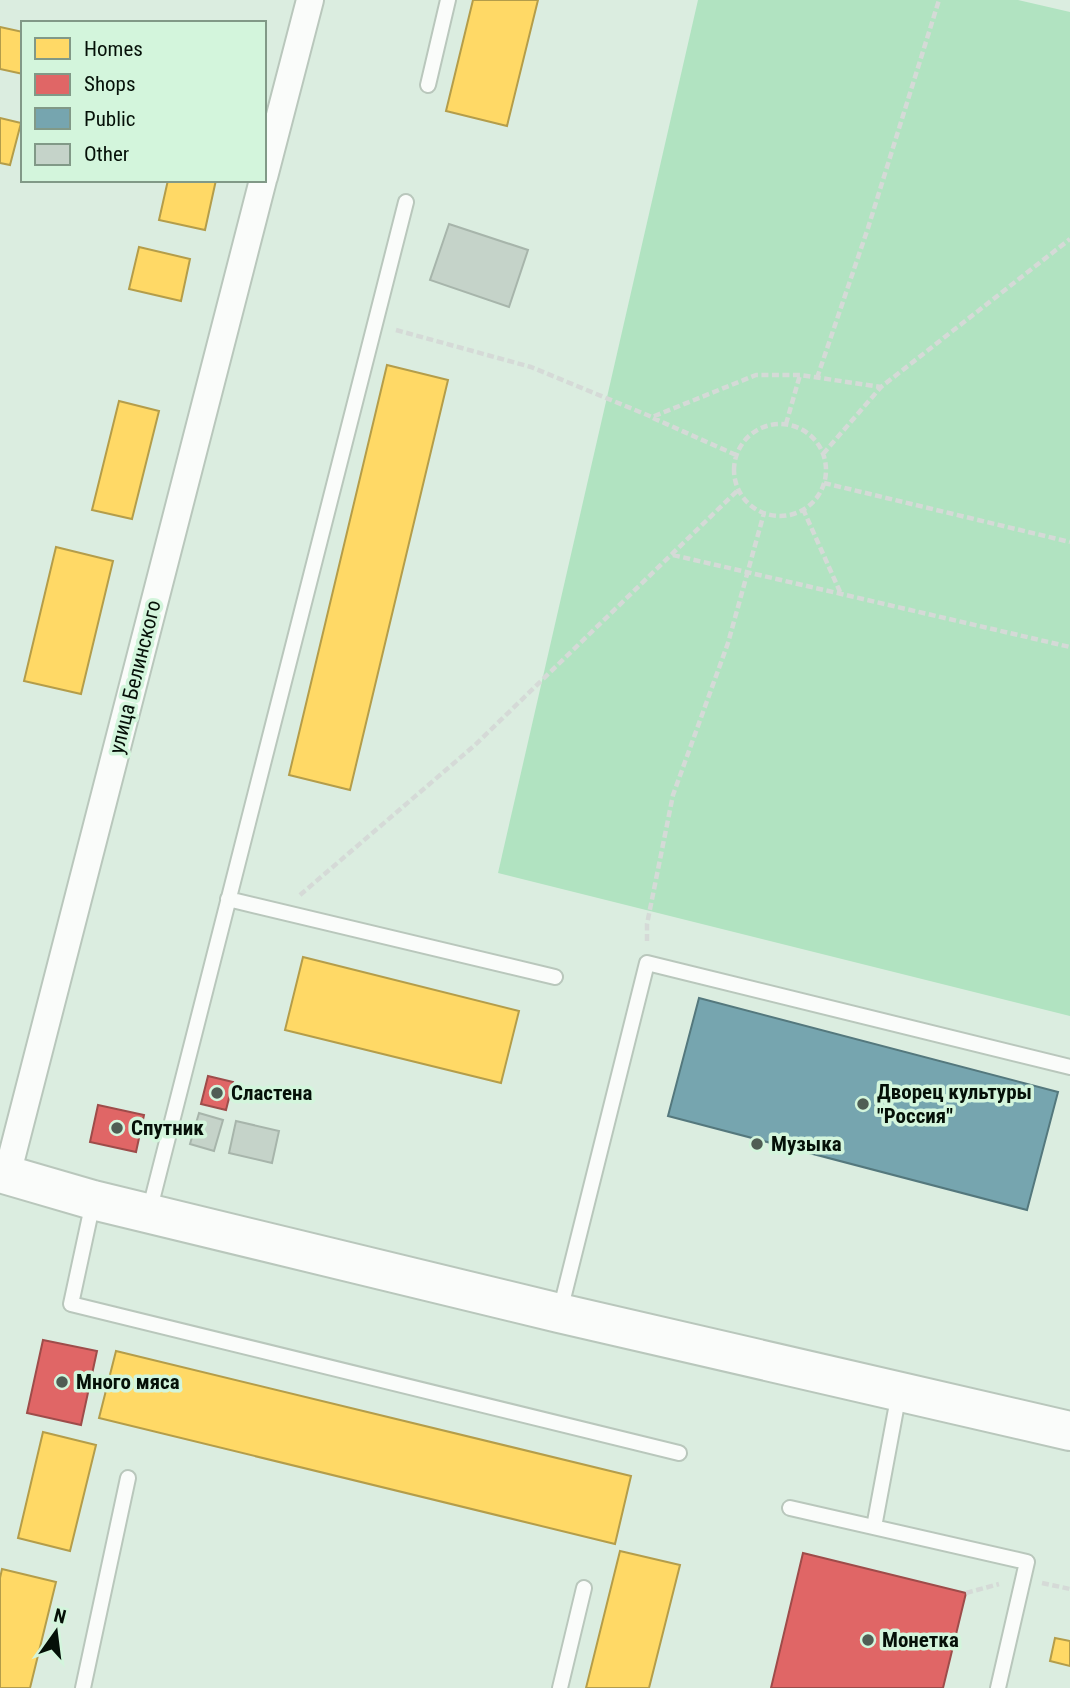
<svg xmlns="http://www.w3.org/2000/svg" width="1070" height="1688" viewBox="0 0 1070 1688" font-family="'Roboto Condensed',sans-serif">
<style>
.green{fill:#b1e3c1}
.homes{fill:#ffd966;stroke:#b49d4a;stroke-width:2}
.shops{fill:#e06666;stroke:#9e4c4a;stroke-width:2}
.public{fill:#76a5af;stroke:#54787d;stroke-width:2}
.building{fill:#c5d3c9;stroke:#a7b5ab;stroke-width:2}
.lines{fill:none;stroke-linecap:round;stroke-linejoin:round}
.service-casing{stroke:#b9c7bc;stroke-width:18}
.minor-casing{stroke:#b9c7bc;stroke-width:30}
.secondary-casing{stroke:#b9c7bc;stroke-width:42}
.path{stroke:#d5dad7;stroke-width:4.5;stroke-dasharray:7 3.5;stroke-linecap:butt}
.service{stroke:#fafcfa;stroke-width:14}
.minor{stroke:#fafcfa;stroke-width:26}
.secondary{stroke:#fafcfa;stroke-width:38}
.poi-dot{fill:#505d54;stroke:#d3f5dc;stroke-width:2.5}
.labels{text-anchor:middle;stroke-width:7;stroke-linejoin:round;paint-order:stroke}
.street-label{font-size:21px;fill:#051008;stroke:#d3f5dc}
.poi-label{font-size:21px;font-weight:bold;fill:#051008;stroke:#d3f5dc;text-anchor:start}
</style>
<rect width="100%" height="100%" fill="#dbede0"/>
<path class="green" d="M698 0H1018L1070 12V1016L498 873Z"/>
<path class="homes" d="M473 0H538L507 126 446 111Z
M0 27 23 32V74L0 69Z
M0 118 21 123 10 165 0 163Z
M168 180H216L205 230 159 220Z
M139 247 190 259 181 301 129 289Z
M387 365 448 380 350 790 289 775Z
M119 401 159 411 132 519 92 510Z
M56 547 113 561 81 694 24 681Z
M303 957 519 1011 501 1083 285 1030Z
M116 1351 631 1476 615 1544 99 1418Z
M43 1432 96 1445 70 1551 18 1538Z
M620 1551 680 1565 649 1688H586Z
M2 1569 56 1582 30 1688H0V1578Z
M1055 1638 1070 1641V1666L1050 1661Z"/>
<path class="shops" d="M208 1076 233 1082 226 1110 201 1104Z
M98 1105 144 1115 136 1152 90 1142Z
M43 1340 97 1351 81 1425 27 1413Z
M803 1553 966 1593 943 1688H771Z"/>
<path class="public" d="M699 998 1058 1092 1027 1210 668 1116Z"/>
<path class="building" d="M449 224 528 250 509 307 430 280Z
M199 1113 223 1120 214 1151 190 1144Z
M236 1121 279 1131 272 1163 229 1153Z"/>
<g class="lines">
<defs>
<path id="service" d="M428 85 448 0
M228 899 555 977
M93 1202 71 1304 679 1453
M149 1212 406 202
M560 1311 647 963 1070 1067
M790 1508 1027 1562 998 1688
M874 1527 899 1393
M83 1688 128 1478
M560 1688 584 1588"/>
<path id="minor" d="M264 177 310 0
M7 1175 263 180"/>
<path id="secondary" d="M0 1173 93 1200 559 1313 1070 1431"/>
</defs>
<use href="#service" class="service-casing"/>
<use href="#minor" class="minor-casing"/>
<use href="#secondary" class="secondary-casing"/>
<path class="path" d="M396 330 531 367 652 417 756 375H800L881 387
M817 378 868 228 939 0
M653 418 736 455
M786 424 800 375
M734 470a46 46 0 1 1 92 0a46 46 0 1 1-92 0Z
M823 454 881 387 1070 239
M824 483 1070 542
M803 509 841 594
M673 555 1070 647
M300 895 475 745 738 490
M647 941V924L673 795 728 643 764 513
M1042 1583 1070 1589
M966 1593 999 1584"/>
<use href="#service" class="service"/>
<use href="#minor" class="minor"/>
<use href="#secondary" class="secondary"/>
</g>
<g class="poi-dot">
<circle cx="217" cy="1093" r="7"/>
<circle cx="863" cy="1104" r="7"/>
<circle cx="117" cy="1128" r="7"/>
<circle cx="757" cy="1144" r="7"/>
<circle cx="62" cy="1382" r="7"/>
<circle cx="868" cy="1640" r="7"/>
</g>
<g class="labels">
<g class="street-label">
<text transform="translate(135 677) rotate(-76)" y="7">улица Белинского</text>
</g>
<g class="poi-label">
<text x="877" y="1099">Дворец культуры<tspan x="877" dy="24">"Россия"</tspan></text>
<text x="231" y="1100">Сластена</text>
<text x="131" y="1135">Спутник</text>
<text x="771" y="1151">Музыка</text>
<text x="76" y="1389">Много мяса</text>
<text x="882" y="1647">Монетка</text>
</g>
</g>
<rect x="21" y="21" width="245" height="161" fill="#d3f5dc" stroke="#819987" stroke-width="2"/>
<rect x="35" y="38" width="35" height="21" fill="#ffd966" stroke="#819987" stroke-width="2"/>
<text x="84" y="56" font-size="21" fill="#051008">Homes</text>
<rect x="35" y="74" width="35" height="21" fill="#e06666" stroke="#819987" stroke-width="2"/>
<text x="84" y="91" font-size="21" fill="#051008">Shops</text>
<rect x="35" y="108" width="35" height="21" fill="#76a5af" stroke="#819987" stroke-width="2"/>
<text x="84" y="126" font-size="21" fill="#051008">Public</text>
<rect x="35" y="144" width="35" height="21" fill="#c5d3c9" stroke="#819987" stroke-width="2"/>
<text x="84" y="161" font-size="21" fill="#051008">Other</text>
<g transform="translate(56 1632) rotate(14)" stroke="#d3f5dc" stroke-width="5" paint-order="stroke">
<path d="M0-5L12 26L0 18L-12 26Z" fill="#051008"/>
<text y="-10" font-size="19" font-weight="bold" text-anchor="middle" fill="#051008">N</text>
</g>
</svg>
